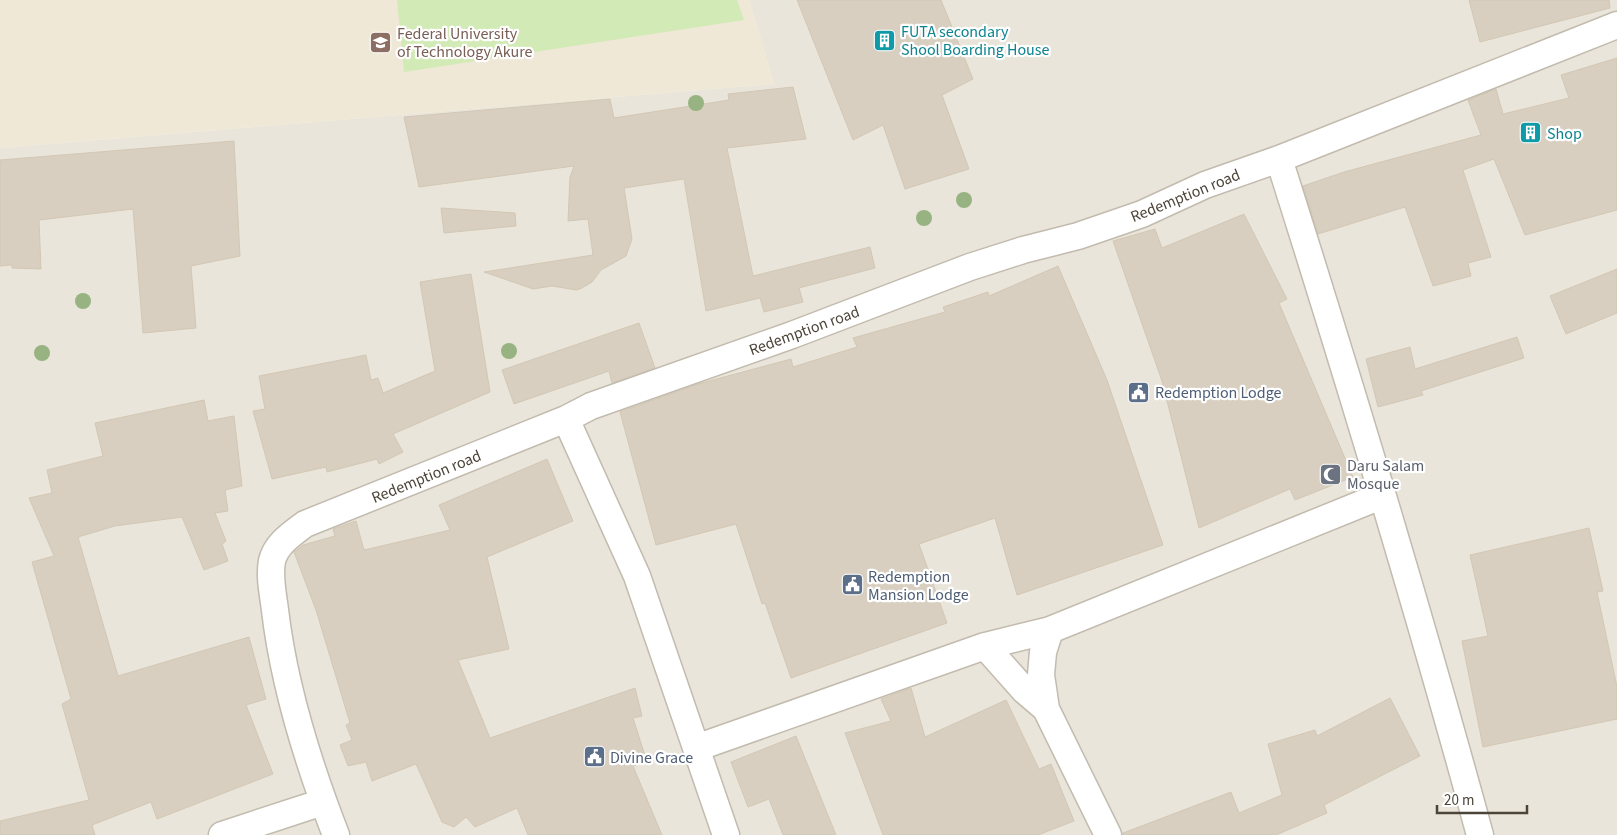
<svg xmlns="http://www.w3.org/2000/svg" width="1617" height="835" viewBox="0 0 1617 835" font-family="'Source Sans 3',sans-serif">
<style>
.residential{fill:#eae5da}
.education{fill:#efe8d6}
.green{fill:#d2eab5}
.building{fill:#d8cfc1;stroke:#d3c7b4}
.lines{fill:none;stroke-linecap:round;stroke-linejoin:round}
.street-casing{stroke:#c2bbae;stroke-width:29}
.street{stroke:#fff;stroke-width:26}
.tree{fill:#97b381}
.labels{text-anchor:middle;stroke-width:4.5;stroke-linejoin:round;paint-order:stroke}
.culture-label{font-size:16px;fill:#0d838f;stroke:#fff;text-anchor:start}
.education-label{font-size:16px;fill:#785e54;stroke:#fff;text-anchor:start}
.street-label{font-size:16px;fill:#4b4439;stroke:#fff}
.service-label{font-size:16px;fill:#4e5e75;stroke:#fff;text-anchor:start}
.worship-label{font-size:16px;fill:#5b616d;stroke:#fff;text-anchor:start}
</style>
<rect width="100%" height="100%" fill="#f6f3ec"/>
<path class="residential" d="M749 0H1617V835H0V148L774 84Z"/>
<path class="education" d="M0 0H749L774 84 0 148Z"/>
<path class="green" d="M397 0H737L744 20 404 72Z"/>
<path class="building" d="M797 0H941L973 79 942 95 969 169 905 189 883 125 853 140Z
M1469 0H1609L1610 8 1480 42Z
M1617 58V210L1525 235 1494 159 1463 170 1491 257 1468 263 1471 276 1433 286 1405 207 1318 234 1303 186 1344 172 1481 135 1468 100 1496 89 1503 114 1569 98 1561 75Z
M793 87 806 139 727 148 753 276 870 247 875 268 799 288 803 302 764 312 760 298 706 311 684 179 624 188 632 239 626 256 601 270 592 282 582 288 576 290 552 286 533 289 484 272 593 255 588 219 568 221 570 177 574 166 419 187 404 117 610 99 614 118 729 100 728 94Z
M234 141 240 256 191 266 196 328 143 333 133 209 39 220 41 269 12 268V265L0 266V160Z
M441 208 515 213 516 226 444 233Z
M1244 214 1287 299 1279 303 1353 477 1295 500 1290 489 1199 528 1162 381 1113 241 1155 229 1162 248Z
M1058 266 1107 380 1163 545 1017 595 995 518 919 544 947 623 791 678 765 603 762 604 736 524 656 545 620 412 698 384 791 359 793 367 857 347 853 338 945 312 943 307 988 292 989 296Z
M1617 269V313L1566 334 1550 296Z
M471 274 490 392 393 434 403 452 379 464 377 459 327 472 326 467 272 479 253 411 265 409 259 376 366 355 371 380 378 378 383 393 435 371 420 282Z
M639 323 655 368 612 383 609 371 514 404 502 370Z
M1517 337 1524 358 1421 391 1423 395 1378 407 1366 359 1410 347 1415 369Z
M204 400 208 421 234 416 242 486 225 490 228 511 215 513 226 541 222 544 228 561 204 570 182 517 115 526 78 537 118 676 249 637 266 699 246 705 273 774 157 819 151 802 92 825 95 835H0V821L89 800 62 704 71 699 32 562 54 556 29 498 52 493 47 470 103 456 95 423Z
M547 459 573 521 487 557 509 649 458 660 490 738 635 688 642 716 633 718 647 762 633 766 662 835H528L517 808 475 827 466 817 454 827 442 822 416 764 372 781 366 762 348 766 340 745 352 740 346 725 350 723 316 610 294 552 303 545 335 536 333 529 356 521 364 550 450 530 439 505Z
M1589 528 1603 591 1597 592 1617 687V719L1483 747 1462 641 1488 636 1470 555Z
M911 688 925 737 1006 700 1039 769 1051 764 1074 821 1038 835H883L845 733 891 721 881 699Z
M1390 698 1420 756 1324 805 1327 813 1276 835H1123V833L1231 792 1239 813 1282 795 1268 744 1315 730 1317 736Z
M796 736 836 835H783L769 799 748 807 731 762Z"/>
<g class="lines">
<defs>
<path id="street" d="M1279 159C1350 383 1418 608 1480 835
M566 419 637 576 726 835
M1050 630 1043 652 1041 675 1046 709 1108 835
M985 646 1025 691 1046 709
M696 748 985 646 1050 630 1381 496
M222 835 323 802
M336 835C308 763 284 687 275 610 273 594 269 577 272 561 276 544 292 534 305 524L566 419 591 406 792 335 970 267 1023 250 1078 236 1142 214 1205 185 1279 159 1617 25"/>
</defs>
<use href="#street" class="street-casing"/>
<use href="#street" class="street"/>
</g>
<g class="tree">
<circle cx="696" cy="103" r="8"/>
<circle cx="964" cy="200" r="8"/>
<circle cx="924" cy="218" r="8"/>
<circle cx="83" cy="301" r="8"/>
<circle cx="509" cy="351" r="8"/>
<circle cx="42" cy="353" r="8"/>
</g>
<defs>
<symbol id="building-square" viewBox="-11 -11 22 22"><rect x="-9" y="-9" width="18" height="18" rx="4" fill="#0f9aa8" stroke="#fff"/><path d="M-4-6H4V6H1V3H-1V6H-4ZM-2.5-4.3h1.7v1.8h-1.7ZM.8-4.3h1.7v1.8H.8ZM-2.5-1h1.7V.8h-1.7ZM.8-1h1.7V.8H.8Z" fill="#fff"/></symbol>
<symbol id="university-square" viewBox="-11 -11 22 22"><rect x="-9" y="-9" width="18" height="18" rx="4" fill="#8d6e63" stroke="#fff"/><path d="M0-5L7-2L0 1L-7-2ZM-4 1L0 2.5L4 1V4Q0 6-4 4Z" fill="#fff"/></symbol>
<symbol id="civic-square" viewBox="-11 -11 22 22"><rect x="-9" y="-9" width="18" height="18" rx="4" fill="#5c6f8a" stroke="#fff"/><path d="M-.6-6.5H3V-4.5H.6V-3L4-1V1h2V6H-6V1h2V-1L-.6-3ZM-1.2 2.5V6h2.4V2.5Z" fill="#fff"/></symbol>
<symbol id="mosque-square" viewBox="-11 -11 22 22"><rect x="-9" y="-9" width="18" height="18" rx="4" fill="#6b7280" stroke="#fff"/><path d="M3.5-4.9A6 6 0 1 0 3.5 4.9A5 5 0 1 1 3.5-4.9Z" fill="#fff"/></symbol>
</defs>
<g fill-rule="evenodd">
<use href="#building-square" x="872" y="28" width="25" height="25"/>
<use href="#university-square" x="368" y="30" width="25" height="25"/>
<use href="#building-square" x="1518" y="120" width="25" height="25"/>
<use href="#civic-square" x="1126" y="380" width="25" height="25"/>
<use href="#mosque-square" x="1318" y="462" width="25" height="25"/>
<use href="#civic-square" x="840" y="572" width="25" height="25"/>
<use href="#civic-square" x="582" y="744" width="25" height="25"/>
</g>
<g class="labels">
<g class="culture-label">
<text x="901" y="37">FUTA secondary<tspan x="901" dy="18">Shool Boarding House</tspan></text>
<text x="1547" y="139">Shop</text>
</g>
<g class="education-label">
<text x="397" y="39">Federal University<tspan x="397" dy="18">of Technology Akure</tspan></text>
</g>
<g class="street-label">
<text transform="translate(1185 195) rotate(-22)" y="6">Redemption road</text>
<text transform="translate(804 330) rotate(-20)" y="6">Redemption road</text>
<text transform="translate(426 476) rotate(-22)" y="6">Redemption road</text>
</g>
<g class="service-label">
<text x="1155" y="398">Redemption Lodge</text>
<text x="868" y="582">Redemption<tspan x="868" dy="18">Mansion Lodge</tspan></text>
<text x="610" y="763">Divine Grace</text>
</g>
<g class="worship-label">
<text x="1347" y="471">Daru Salam<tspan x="1347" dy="18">Mosque</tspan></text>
</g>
</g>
<path d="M1437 805v8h90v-8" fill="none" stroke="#4b4439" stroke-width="2.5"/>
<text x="1444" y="805" font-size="15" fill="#4b4439" stroke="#ffffff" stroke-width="4" paint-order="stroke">20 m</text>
</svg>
